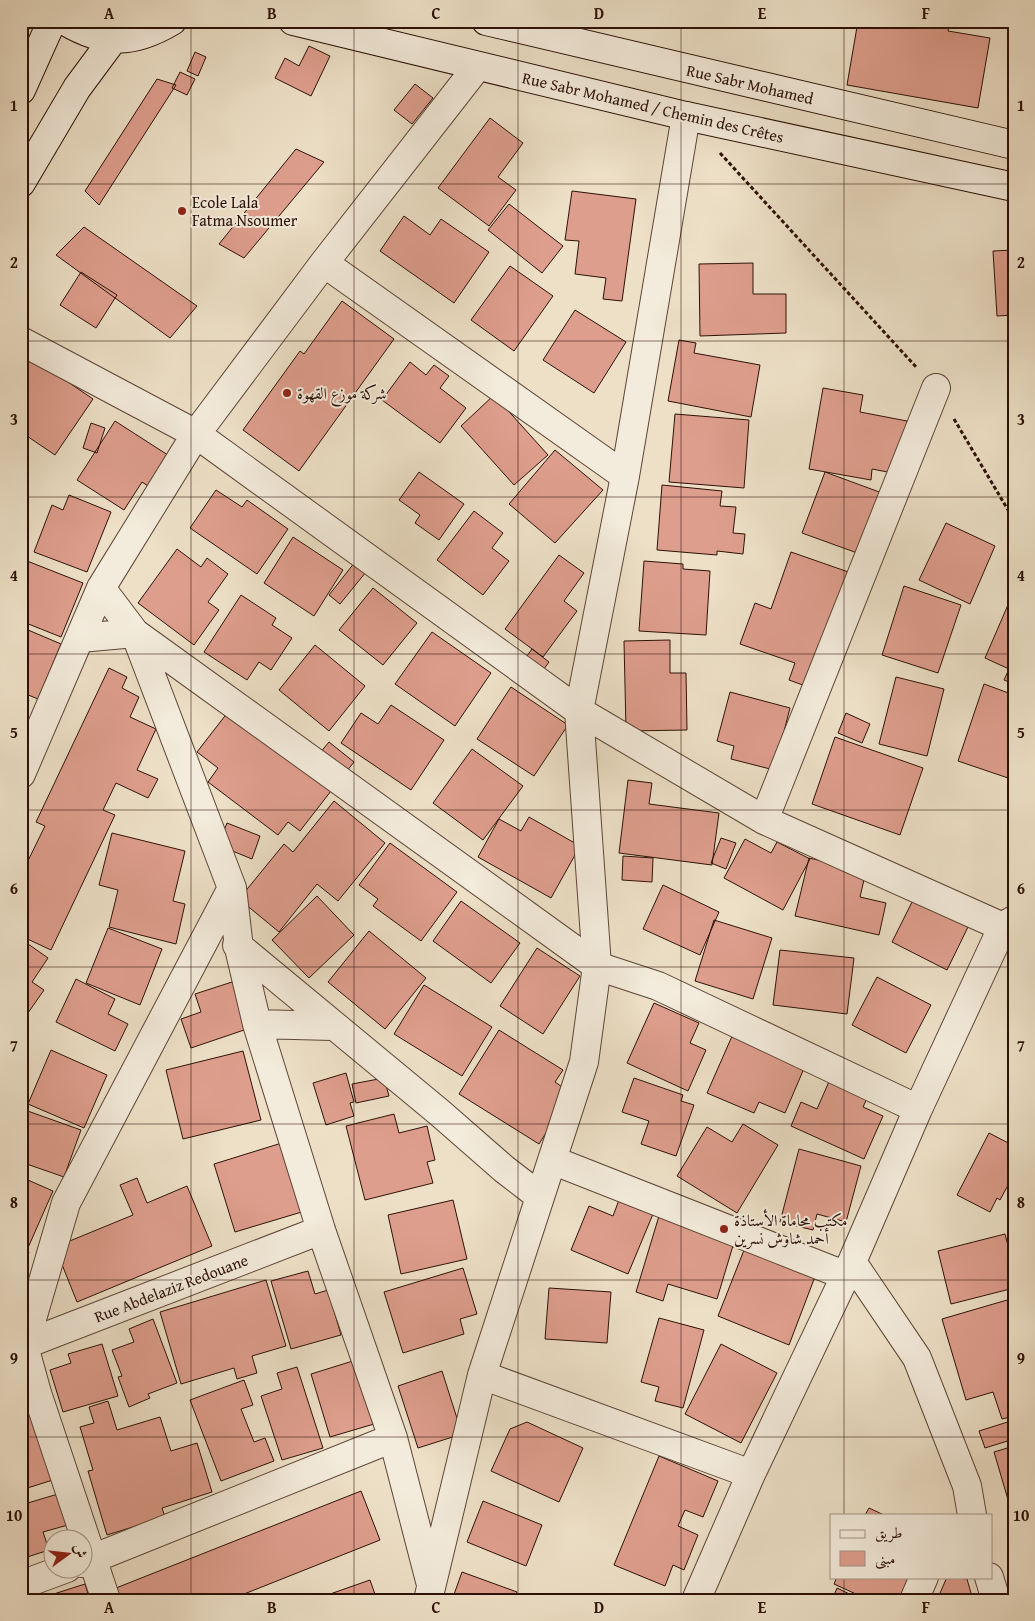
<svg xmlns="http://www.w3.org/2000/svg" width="1035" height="1621" viewBox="0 0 1035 1621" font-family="'Gentium Book Plus',Amiri,serif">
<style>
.building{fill:#de9e8d;stroke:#2d1107}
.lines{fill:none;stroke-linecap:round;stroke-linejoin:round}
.minor-casing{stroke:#5d4537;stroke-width:30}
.secondary-casing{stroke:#2d1107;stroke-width:30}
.path{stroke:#2d1107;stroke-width:3;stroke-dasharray:4 2.5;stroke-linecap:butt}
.minor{stroke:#f3ebdb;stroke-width:28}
.secondary{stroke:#f3ebdb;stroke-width:28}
.grid{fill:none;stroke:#2d1107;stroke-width:1;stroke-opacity:0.55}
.poi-dot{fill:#8f2418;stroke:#f3ebdb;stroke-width:2}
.labels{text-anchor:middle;stroke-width:4;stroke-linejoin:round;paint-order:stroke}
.street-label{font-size:16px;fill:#2d1107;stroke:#f3ebdb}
.poi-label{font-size:16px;fill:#2d1107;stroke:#f3ebdb;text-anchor:start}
.neatline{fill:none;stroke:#2d1107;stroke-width:2}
.grid-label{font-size:16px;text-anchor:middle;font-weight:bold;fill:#2d1107}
</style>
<rect width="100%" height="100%" fill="#ede0c7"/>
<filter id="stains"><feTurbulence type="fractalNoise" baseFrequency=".004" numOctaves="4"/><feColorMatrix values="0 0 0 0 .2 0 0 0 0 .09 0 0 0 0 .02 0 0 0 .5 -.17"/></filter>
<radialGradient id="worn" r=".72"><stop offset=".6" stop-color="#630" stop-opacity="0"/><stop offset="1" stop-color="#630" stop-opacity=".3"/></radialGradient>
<path class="building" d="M858 21H950L948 31 990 38 978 108 847 85Z
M309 46 330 56 311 96 275 78 285 58 299 66Z
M195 52 206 57 198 76 187 71Z
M180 72 195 79 187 95 172 88Z
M157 79 176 85 99 205 85 191Z
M415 84 433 98 412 124 394 110Z
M490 118 523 143 498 177 516 190 489 226 438 188Z
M296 149 324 162 244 258 219 244Z
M572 191 636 199 622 301 603 299 606 278 575 274 579 241 565 240Z
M509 204 563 246 542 273 488 230Z
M404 216 430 235 441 219 489 252 454 303 380 251Z
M84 227 197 306 170 338 56 255Z
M1014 250V315L997 316 993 251Z
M753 263V294H786V333L700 336 699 264Z
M510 266 553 296 514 351 471 320Z
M81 272 117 295 96 328 60 305Z
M342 301 394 339 299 471 243 430 300 351 304 354Z
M575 310 626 342 594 393 543 360Z
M679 340 696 343 694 353 760 365 751 417 668 401Z
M21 350 93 399 55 455 21 432Z
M410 362 426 375 434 365 449 376 440 388 466 408 440 443 382 400Z
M823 388 863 395 860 412 907 421 898 474 872 469 871 480 809 469Z
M494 395 548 455 514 485 461 426Z
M675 414 749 420 744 488 669 482Z
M115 421 171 457 151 488 142 482 124 510 77 480Z
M91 423 105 428 97 453 83 448Z
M555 450 603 490 555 543 509 504Z
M419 472 464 504 439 540 415 523 420 515 399 500Z
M825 472 882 493 860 554 802 533Z
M662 485 722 491 720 506 736 507 733 533 745 534 743 554 717 551V555L657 550Z
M216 490 242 507 247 500 288 529 257 574 190 528Z
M69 495 111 512 87 572 34 552 52 505 63 510Z
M474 511 503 533 492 548 509 561 483 595 437 560Z
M946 523 995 546 970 604 919 580Z
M293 537 343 570 314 616 264 583Z
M177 549 201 567 207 558 228 574 208 602 219 610 194 645 138 603Z
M791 552 857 575 814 689 789 680 795 663 740 644 755 603 771 609Z
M559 555 584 573 564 601 577 611 543 657 505 629Z
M22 559 83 583 61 637 21 621Z
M644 561 683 564V569L710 571 706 635 639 631Z
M355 562 366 572 340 604 329 595Z
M904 586 961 605 938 673 882 655Z
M373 588 417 623 383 665 339 630Z
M1014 591V684L1004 680 1009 669 985 658Z
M241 595 276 618 272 625 292 638 271 670 259 662 247 680 204 652Z
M21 627 61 644 38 699 21 692Z
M432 632 491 673 455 726 395 684Z
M670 640V673H686L687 730 626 731 624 641Z
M315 645 365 686 329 731 279 690Z
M532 649 549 662 535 681 518 668Z
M109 668 127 677 122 688 139 697 130 717 156 729 137 770 158 779 148 798 116 783 103 810 115 815 51 950 21 936V875L45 826 36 822Z
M896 677 944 689 927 756 879 744Z
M984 684 1014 695V780L958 761Z
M511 687 568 725 534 776 477 739Z
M730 692 790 708 774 770 731 759 734 746 717 741Z
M21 697 29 700 21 722Z
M391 705 444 740 411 790 341 743 361 713 378 724Z
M228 712 331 791 300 831 288 822 278 835 208 782 218 768 197 752Z
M846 713 870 724 862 743 838 733Z
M835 737 923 768 900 835 812 804Z
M329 742 354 762 339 781 314 760Z
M472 749 523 786 483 840 433 803Z
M628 780 652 783 649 804 719 813 712 865 619 853Z
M334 801 385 843 338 901 317 884 279 932 239 899 284 844 293 852Z
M529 817 580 846 551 898 478 857 499 819 521 831Z
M227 823 260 836 252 859 218 845Z
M112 833 185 851 173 901 185 904 176 944 109 927 118 890 99 885Z
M721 838 736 843 726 869 711 863Z
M745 839 771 853 777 842 810 859 783 910 724 878Z
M390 843 457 892 421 941 373 906 378 899 359 885Z
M623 856 653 858 652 882 622 880Z
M809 858 866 871 860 897 886 903 879 935 795 916Z
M663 885 719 912 700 955 643 929Z
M317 896 354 935 309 978 272 940Z
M914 898 968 927 947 970 892 942Z
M461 901 520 943 491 983 433 941Z
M714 920 772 938 753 999 695 981Z
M108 928 162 949 140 1005 86 983Z
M369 931 426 978 385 1029 328 982Z
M21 939 48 958 32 982 44 990 21 1023Z
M537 948 580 976 543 1034 500 1006Z
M780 950 854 958 847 1014 773 1005Z
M877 977 931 1005 906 1053 852 1025Z
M76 979 115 999 108 1014 128 1024 115 1051 56 1022Z
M235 981 250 1028 191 1048 181 1019 201 1012 195 994Z
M424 985 492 1027 462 1076 394 1034Z
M654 1003 699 1023 690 1043 706 1050 688 1091 627 1063Z
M499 1030 563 1070 555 1082 571 1093 539 1144 459 1094Z
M733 1034 805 1066 785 1113 759 1102 754 1113 707 1093Z
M51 1050 107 1075 84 1128 28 1104Z
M243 1051 261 1120 183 1139 166 1070Z
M346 1073 354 1102 350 1103 354 1116 326 1125 313 1083Z
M831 1077 869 1094 863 1107 883 1116 864 1159 791 1126 801 1102 817 1109Z
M384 1078 389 1096 356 1103 352 1084Z
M634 1078 683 1095 681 1101 694 1105 676 1156 641 1144 649 1121 622 1112Z
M22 1109 81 1130 64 1177 21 1162Z
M394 1114 399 1133 427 1126 435 1160 427 1162 433 1183 365 1200 346 1126Z
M743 1124 778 1145 737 1213 677 1176 707 1127 732 1142Z
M989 1133 1014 1146V1174L1000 1200 997 1198 990 1212 957 1195Z
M285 1142 305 1211 235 1232 214 1164Z
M799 1149 861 1166 846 1222 817 1214 813 1230 780 1222Z
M21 1177 53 1191 27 1250 21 1247Z
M137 1178 147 1203 187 1186 212 1246 77 1302 55 1247 133 1215 120 1185Z
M453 1200 467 1259 401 1274 388 1215Z
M619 1200 653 1214 628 1274 571 1250 589 1206 613 1216Z
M659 1216 735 1239 717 1299 668 1284 663 1301 636 1292Z
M1005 1234 1011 1257 1014 1256V1288L951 1304 938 1251Z
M746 1245 816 1274 789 1345 718 1316Z
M21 1249 29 1252 21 1274Z
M463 1268 477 1314 460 1319 464 1334 403 1353 384 1292Z
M308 1271 315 1294 328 1290 341 1335 291 1349 271 1281Z
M266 1280 286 1346 252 1356 257 1373 237 1379 234 1368 181 1384 160 1312Z
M549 1288 611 1292 607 1343 545 1339Z
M1014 1298V1416L1002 1419 993 1392 966 1400 942 1319Z
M659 1318 704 1330 683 1408 655 1401 659 1387 641 1382Z
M153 1319 177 1383 148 1394 150 1398 129 1407 118 1377 122 1376 112 1350 134 1342 129 1329Z
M102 1344 118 1396 63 1412 50 1370 71 1363 68 1354Z
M721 1344 777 1373 741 1443 685 1414Z
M356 1360 374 1424 330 1437 311 1374Z
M297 1367 323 1448 282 1460 261 1396 282 1389 277 1373Z
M442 1371 462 1434 418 1448 398 1386Z
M244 1380 253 1405 241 1409 254 1442 265 1438 274 1461 221 1481 190 1400Z
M108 1401 117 1430 160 1417 171 1451 197 1443 212 1492 162 1508 165 1517 107 1535 88 1471 93 1470 80 1427 94 1423 89 1407Z
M33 1407 56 1479 21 1490V1411Z
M1014 1420V1439L985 1448 979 1431Z
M527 1422 583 1448 559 1502 491 1471 510 1429Z
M1014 1446V1501L1009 1503 994 1452Z
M659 1456 718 1481 703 1517 685 1510 678 1526 698 1535 684 1570 673 1565 665 1586 614 1565Z
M361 1491 380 1540 229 1600H120L116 1588Z
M58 1494 68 1525 43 1532 49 1550 21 1559V1505Z
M483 1501 542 1525 526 1566 467 1542Z
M869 1508 884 1515H865Z
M462 1572 517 1592 514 1600H452Z
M837 1577H912L901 1600H869L834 1584Z
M947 1577 967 1579 973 1600H937Z
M370 1580 377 1600H313Z
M85 1584 90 1600H38V1599Z
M837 1588 862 1600H832Z"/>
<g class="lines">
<defs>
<path id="minor" d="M324 263 625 476
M21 341 196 434 579 711 764 820 1014 932
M101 588 135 633 232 888 239 948 257 1024 321 1230 393 1438 430 1581
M80 638 135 633 597 966 658 986 918 1109
M21 774 101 588 196 434 324 263 477 67
M764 820 936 388
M237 945 440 1113 504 1169 539 1196
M257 1024 332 1026
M552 1160 844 1275
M852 1262 917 1358 967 1486 972 1515
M21 1346 321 1230
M482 1375 751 1474
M82 1563 393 1438
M989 1577 996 1600
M21 1585 67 1568
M106 1600 37 1393 24 1346 66 1203 232 888
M428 1600 482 1375 584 1062 597 966 579 711 625 476 686 116
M696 1600 751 1474 852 1262 918 1109 1003 926 1014 920
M914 1600 924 1577"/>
<path id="secondary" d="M65 21C104 44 132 45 172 21
M293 21 686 116 1014 187
M486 21 1014 145
M21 90 52 21
M21 183 77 88 114 38"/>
</defs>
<use href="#minor" class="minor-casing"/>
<use href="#secondary" class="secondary-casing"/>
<path class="path" d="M720 153 917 368
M954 419 1014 520"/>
<use href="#minor" class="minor"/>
<use href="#secondary" class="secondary"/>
</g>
<path class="grid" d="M191 21V1600M354 21V1600M518 21V1600M681 21V1600M844 21V1515M21 184H1014M21 341H1014M21 497H1014M21 654H1014M21 810H1014M21 967H1014M21 1124H1014M21 1280H1014M21 1437H1014M844 1577V1600"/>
<g class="poi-dot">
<circle cx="182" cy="211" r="5"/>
<circle cx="287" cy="393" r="5"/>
<circle cx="724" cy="1229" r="5"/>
</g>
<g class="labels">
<g class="street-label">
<text transform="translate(750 84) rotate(13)" y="6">Rue Sabr Mohamed</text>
<text transform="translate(653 107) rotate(13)" y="6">Rue Sabr Mohamed / Chemin des Crêtes</text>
<text transform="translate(171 1288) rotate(-21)" y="6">Rue Abdelaziz Redouane</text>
</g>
<g class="poi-label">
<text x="192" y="208">Ecole Lala<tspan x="192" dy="18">Fatma Nsoumer</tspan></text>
<text x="297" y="399">شركة موزع القهوة</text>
<text x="734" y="1226">مكتب محاماة الأستاذة<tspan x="734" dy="18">أحمد شاوش نسرين</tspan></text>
</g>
</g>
<rect width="1035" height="1621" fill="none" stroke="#ede0c7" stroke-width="55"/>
<rect x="830" y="1514" width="162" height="65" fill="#f3ebdb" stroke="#a49486"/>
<rect x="840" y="1530" width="25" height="8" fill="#f3ebdb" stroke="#a49486"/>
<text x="875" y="1538" font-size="15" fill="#2d1107">طريق</text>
<rect x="840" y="1551" width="25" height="15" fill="#de9e8d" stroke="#a49486"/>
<text x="875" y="1564" font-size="15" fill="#2d1107">مبنى</text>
<g transform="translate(68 1554) rotate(75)"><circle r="24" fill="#f3ebdb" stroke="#a49486"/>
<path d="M0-4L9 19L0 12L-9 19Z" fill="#8f2418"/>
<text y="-8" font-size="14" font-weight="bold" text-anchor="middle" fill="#2d1107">ش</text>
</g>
<rect x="28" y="28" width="980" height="1566" class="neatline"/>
<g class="grid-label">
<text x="109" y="19">A</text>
<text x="272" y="19">B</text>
<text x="436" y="19">C</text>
<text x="599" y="19">D</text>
<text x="762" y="19">E</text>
<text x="926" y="19">F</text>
<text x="14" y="111">1</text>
<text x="1021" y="111">1</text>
<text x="14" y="268">2</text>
<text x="1021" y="268">2</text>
<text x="14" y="425">3</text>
<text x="1021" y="425">3</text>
<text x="14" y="581">4</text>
<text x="1021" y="581">4</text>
<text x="14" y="738">5</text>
<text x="1021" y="738">5</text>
<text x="14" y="894">6</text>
<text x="1021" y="894">6</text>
<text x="14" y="1051">7</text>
<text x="1021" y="1051">7</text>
<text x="14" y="1208">8</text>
<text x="1021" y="1208">8</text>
<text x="14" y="1364">9</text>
<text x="1021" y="1364">9</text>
<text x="14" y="1521">10</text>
<text x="1021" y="1521">10</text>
<text x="109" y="1613">A</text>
<text x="272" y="1613">B</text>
<text x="436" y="1613">C</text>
<text x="599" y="1613">D</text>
<text x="762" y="1613">E</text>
<text x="926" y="1613">F</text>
</g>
<rect width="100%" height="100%" filter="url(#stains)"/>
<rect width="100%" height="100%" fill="url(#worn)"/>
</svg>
